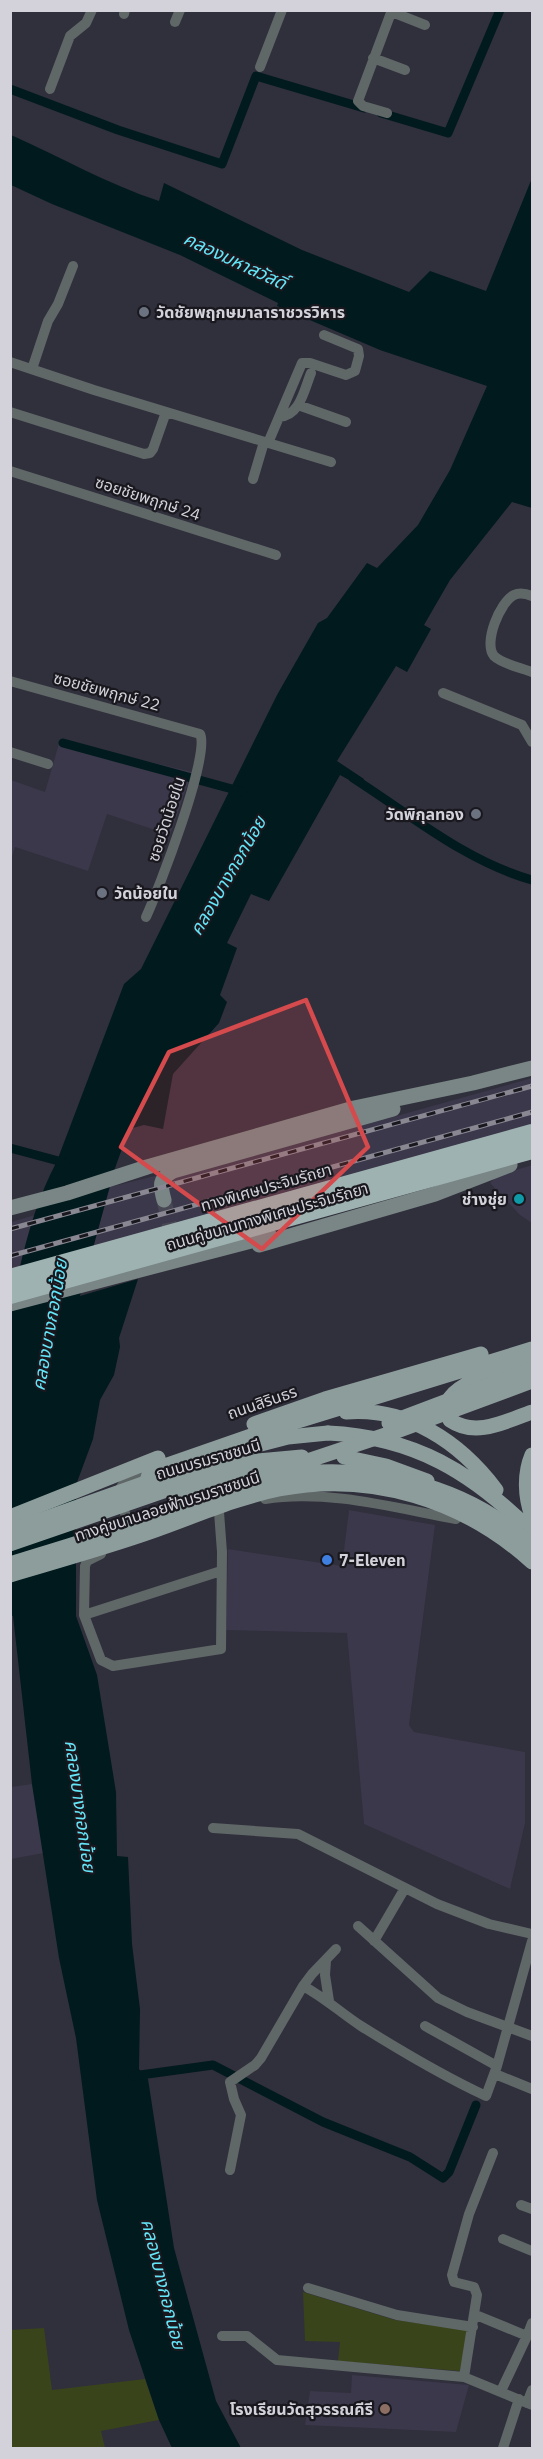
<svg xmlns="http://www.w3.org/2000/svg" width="543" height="2459" viewBox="0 0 543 2459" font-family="'IBM Plex Sans','Noto Sans Thai',sans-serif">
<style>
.built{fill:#3a384a}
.green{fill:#39441b}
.water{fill:#001a1e}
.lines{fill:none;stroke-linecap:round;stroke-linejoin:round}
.canal{stroke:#001a1e;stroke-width:9}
.secondary-tunnel{stroke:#484754;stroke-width:15;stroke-dasharray:15 8;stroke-linecap:butt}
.minor{stroke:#5f6767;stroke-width:10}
.secondary{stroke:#798685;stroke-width:15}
.primary{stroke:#8c9d9c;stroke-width:15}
.rail-casing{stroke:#888792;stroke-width:5}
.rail{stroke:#19181e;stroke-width:3;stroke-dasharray:9;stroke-linecap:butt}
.secondary-bridge{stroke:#798685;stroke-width:15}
.primary-bridge{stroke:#8c9d9c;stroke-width:15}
.motorway-bridge{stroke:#9eb2b1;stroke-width:18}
.marked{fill:#d54a4c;fill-opacity:0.2;stroke:#d54a4c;stroke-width:4.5;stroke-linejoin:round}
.worship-dot{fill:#6b7280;stroke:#19181e;stroke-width:2}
.culture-dot{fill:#0f9aa8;stroke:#19181e;stroke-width:2}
.shop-dot{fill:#3f7fe0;stroke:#19181e;stroke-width:2}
.education-dot{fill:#8d6e63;stroke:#19181e;stroke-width:2}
.labels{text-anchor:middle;stroke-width:4.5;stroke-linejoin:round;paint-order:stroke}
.poi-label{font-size:16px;font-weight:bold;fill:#d3d2db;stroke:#19181e;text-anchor:start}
.street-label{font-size:16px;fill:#d3d2db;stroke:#19181e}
.water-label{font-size:18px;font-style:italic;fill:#64e6f9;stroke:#19181e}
</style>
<rect width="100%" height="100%" fill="#302f3c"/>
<path class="built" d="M60 740 192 772 170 835 107 814 88 871 15 847 11 860V780L45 792Z
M532 1078V1143L87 1268 110 1187 375 1122Z
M532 1165V1223L520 1215 490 1183 497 1176Z
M35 1215 17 1275 11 1284V1222Z
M349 1510 435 1525 409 1725 414 1732 525 1752V1823L510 1889 364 1824 347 1633 226 1630 228 1549 342 1566Z
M32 1784 44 1853 11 1859V1787Z
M352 2375 469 2385 456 2432 305 2425 310 2391 351 2393Z"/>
<path class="green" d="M303 2292 395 2320 468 2330 460 2371 338 2361 340 2342 305 2341Z
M44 2328 52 2390 145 2379 159 2420 101 2431 105 2448H11V2330Z"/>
<path class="water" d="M11 135C61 157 107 184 159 201L164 183 302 250 409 292 430 271 486 291 532 178V508L512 502 450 580 424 625 431 629 407 672 396 666 337 761 364 779 360 786 340 775 269 901 251 894 227 943 237 948 220 995 227 1002 219 1023 173 1074 163 1129 144 1125 129 1129 114 1171 80 1296 138 1279 119 1338 120 1347 114 1375 100 1400 93 1439 76 1485V1616L97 1675 116 1792 117 1856 128 1857 132 1944 140 2009 139 2069 148 2079 174 2248 216 2401 241 2448H172L159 2420 129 2330 97 2200 76 2038 59 1958 32 1784 13 1616 11 1615V1316C19 1264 32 1208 57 1161L124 984 141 969 277 695 318 623 327 618 367 563 377 568 418 525 450 470 487 386 380 350 277 306 278 303 180 255 52 204 11 185Z"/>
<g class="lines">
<path class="canal" d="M10 89 118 130 222 164 256 76 364 108
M381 113 448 133 500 10
M63 743 243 792
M353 778C411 815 465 861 532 880
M10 1148 66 1163
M133 2076 213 2065 323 2122 410 2157 443 2178 449 2172 476 2105"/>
<path class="secondary-tunnel" d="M164 1200 170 1228"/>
<path class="minor" d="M392 12 425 25
M124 14 125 10
M175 22 180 10
M373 58 405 70
M260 67 282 10
M50 89 70 36 86 23 92 10
M387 113 363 106 358 101 392 10
M10 362 94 390 331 462
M32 369 48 321 58 304 73 266
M298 405 346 422
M10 412 144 454 150 453 153 449 166 412
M279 417C300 416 304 390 311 373
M268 443 302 363H310L346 375 355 371 359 356 358 349 324 335
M10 471 276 555
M253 479 264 442
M532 596C527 594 520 592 514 595 500 602 483 643 494 656 502 664 522 668 532 672
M10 681 200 734C211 754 158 891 146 917
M443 693 522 725 532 742
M10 752 48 764
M265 1499C327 1489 395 1508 456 1519
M134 1528 129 1524C115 1487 112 1486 150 1471
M101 1554 87 1561 85 1566 84 1615 101 1660 113 1666 221 1649 222 1552 219 1512
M84 1615 221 1571
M213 1828 298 1834 437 1904 489 1924 532 1934
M358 1926 438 1998 467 2012 532 2036
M374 1941 405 1888
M336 1949 312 1974 303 1986C324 1997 341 2013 361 2026 401 2051 443 2076 486 2096L497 2066 532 1941
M326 1961 325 1975 329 2001
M425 2026 497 2066
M495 2074 532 2089
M230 2170 241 2115 234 2099 230 2082 255 2065 261 2058 303 1986
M521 2205 532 2209
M503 2239 532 2251
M308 2288 397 2315 473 2327
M476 2315 527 2336 501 2391
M222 2336H247L277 2360 464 2377 532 2405
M527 2336 532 2323
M464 2377 477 2295 474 2287 454 2282 452 2275 469 2214 493 2153
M527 2403 532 2390
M503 2448 519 2399"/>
<path class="secondary" d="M164 1200C160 1185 159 1179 173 1171L393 1109
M10 1208 67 1193 147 1167 354 1108 473 1083 532 1068
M259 1245 435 1194 510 1165"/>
<path class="primary" d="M528 1360C508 1368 462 1380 450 1398 445 1405 447 1413 450 1420 476 1438 506 1421 532 1412
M346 1412C408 1407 460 1442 496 1490
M254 1424 325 1399 481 1354
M328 1433C414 1437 472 1472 532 1532
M532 1455C524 1474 525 1497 532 1516
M344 1457 386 1466 427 1481
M146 1491 145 1488 150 1471 265 1431 532 1349
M184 1491 228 1478 286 1466H295
M10 1517 158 1458"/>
<defs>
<path id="rail" d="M10 1229 532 1086
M10 1256 532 1112"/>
</defs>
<use href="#rail" class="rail-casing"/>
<use href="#rail" class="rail"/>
<path class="secondary-bridge" d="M10 1304 270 1236"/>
<path class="primary-bridge" d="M389 1423 532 1369
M283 1469 397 1431 532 1381
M10 1531 241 1449 288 1437 328 1433
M10 1544 236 1466 258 1461 302 1457
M10 1564C54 1550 98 1538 140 1522 184 1507 228 1485 274 1477 365 1461 464 1483 532 1546
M10 1575C57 1561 104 1548 150 1532 193 1517 235 1498 279 1489 371 1471 464 1500 532 1562"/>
<path class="motorway-bridge" d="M10 1278 532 1133
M10 1295 532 1150"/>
</g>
<path class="marked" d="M306 1000 368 1147 262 1249 121 1147 169 1052Z"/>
<g class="worship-dot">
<circle cx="144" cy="312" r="6"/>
<circle cx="476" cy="814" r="6"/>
<circle cx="102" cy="893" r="6"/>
</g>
<circle class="culture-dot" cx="519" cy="1199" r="6"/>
<circle class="shop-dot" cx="327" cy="1560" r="6"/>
<circle class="education-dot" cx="385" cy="2409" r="6"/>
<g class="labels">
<g class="poi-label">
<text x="156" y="318">วัดชัยพฤกษมาลาราชวรวิหาร</text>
<text x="464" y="820" text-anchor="end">วัดพิกุลทอง</text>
<text x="114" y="899">วัดน้อยใน</text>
<text x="507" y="1205" text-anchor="end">ช่างชุ่ย</text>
<text x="339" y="1566">7-Eleven</text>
<text x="373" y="2415" text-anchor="end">โรงเรียนวัดสุวรรณคีรี</text>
</g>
<g class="street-label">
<text transform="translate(148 498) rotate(18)" y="6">ซอยชัยพฤกษ์ 24</text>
<text transform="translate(107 691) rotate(15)" y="6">ซอยชัยพฤกษ์ 22</text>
<text transform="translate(166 819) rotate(-72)" y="6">ซอยวัดน้อยใน</text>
<text transform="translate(266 1187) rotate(-16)" y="6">ทางพิเศษประจิมรัถยา</text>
<text transform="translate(267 1216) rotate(-16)" y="6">ถนนคู่ขนานทางพิเศษประจิมรัถยา</text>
<text transform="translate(262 1402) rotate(-19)" y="6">ถนนสิรินธร</text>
<text transform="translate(208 1459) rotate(-16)" y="6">ถนนบรมราชชนนี</text>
<text transform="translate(167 1506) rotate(-18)" y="6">ทางคู่ขนานลอยฟ้าบรมราชชนนี</text>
</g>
<g class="water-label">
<text transform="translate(235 261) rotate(25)" y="6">คลองมหาสวัสดิ์</text>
<text transform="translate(228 876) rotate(-60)" y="6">คลองบางกอกน้อย</text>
<text transform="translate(50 1325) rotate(-80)" y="6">คลองบางกอกน้อย</text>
<text transform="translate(80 1806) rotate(82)" y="6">คลองบางกอกน้อย</text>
<text transform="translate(163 2284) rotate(76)" y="6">คลองบางกอกน้อย</text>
</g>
</g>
<rect width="543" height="2459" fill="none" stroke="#d3d2db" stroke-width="24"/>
</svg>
